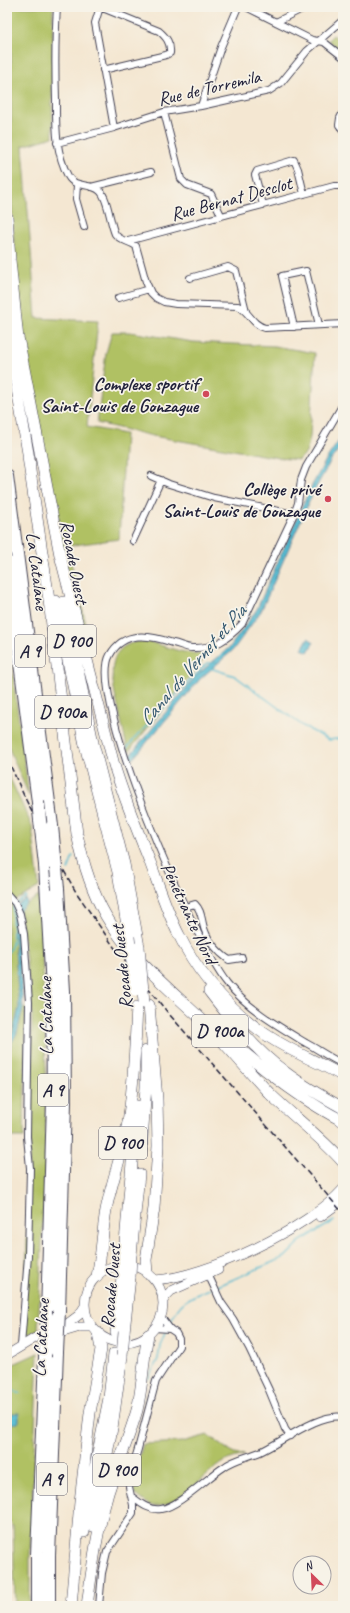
<svg xmlns="http://www.w3.org/2000/svg" width="350" height="1613" viewBox="0 0 350 1613" font-family="Caveat,sans-serif">
<style>
.grass{fill:#b0c164;stroke:#697250}
.water{fill:url(#water-ripples);stroke:#3a6e86}
.lines{fill:none;stroke-linecap:round;stroke-linejoin:round}
.stream{stroke:#52b9d0;stroke-width:1.5}
.minor-casing{stroke:#424052;stroke-width:8}
.secondary-casing{stroke:#424052;stroke-width:10}
.trunk-casing{stroke:#424052;stroke-width:12}
.motorway-casing{stroke:#424052;stroke-width:14}
.minor{stroke:#fff;stroke-width:6}
.secondary{stroke:#fff;stroke-width:9}
.trunk{stroke:#fff;stroke-width:11}
.motorway{stroke:#fff;stroke-width:12}
.rail{stroke:#22223b;stroke-width:1.5;stroke-dasharray:6 3;stroke-linecap:butt}
.trunk-bridge-casing{stroke:#424052;stroke-width:12;stroke-linecap:butt}
.motorway-bridge-casing{stroke:#424052;stroke-width:14;stroke-linecap:butt}
.trunk-bridge{stroke:#fff;stroke-width:11}
.motorway-bridge{stroke:#fff;stroke-width:12}
.poi-dot{fill:#d1495b;stroke:#f7f3e8;stroke-width:1.5}
.labels{text-anchor:middle;stroke-width:3.5;stroke-linejoin:round;paint-order:stroke}
.shield{fill:#f7f3e8;stroke:#62616f;stroke-width:1}
.shield-label{font-size:18px;font-weight:bold;fill:#22223b}
.street-label{font-size:19px;fill:#22223b;stroke:#f7f3e8}
.poi-label{font-size:19px;font-weight:bold;fill:#22223b;stroke:#f7f3e8;text-anchor:end}
.water-label{font-size:20px;font-style:italic;fill:#33576f;stroke:#f7f3e8}
</style>
<defs>
<pattern id="water-ripples" width="26" height="14" patternUnits="userSpaceOnUse"><rect width="26" height="14" fill="#52b9d0"/><path d="M2 4q2-2 4 0t4 0M15 11q2-2 4 0t4 0" fill="none" stroke="#4496aa"/></pattern>
</defs>
<rect width="100%" height="100%" fill="#f7f3e8"/>
<filter id="ink" filterUnits="userSpaceOnUse"><feTurbulence type="fractalNoise" baseFrequency=".025" numOctaves="2"/><feDisplacementMap in="SourceGraphic" scale="8" xChannelSelector="R" yChannelSelector="G"/><feConvolveMatrix kernelMatrix="1 2 1 2 8 2 1 2 1" color-interpolation-filters="sRGB"/></filter>
<filter id="wash" filterUnits="userSpaceOnUse"><feTurbulence type="fractalNoise" baseFrequency=".012" numOctaves="4" result="noise"/><feDisplacementMap in="SourceGraphic" scale="16" xChannelSelector="R" yChannelSelector="G"/><feGaussianBlur stdDeviation="0.9" result="paint"/><feColorMatrix in="noise" values="0 0 0 0 0 0 0 0 0 0 0 0 0 0 0 0 0 1.4 0 .05"/><feComposite in="paint" operator="in"/></filter>
<g filter="url(#wash)">
<rect width="100%" height="100%" fill="#f4e7d2"/>
<path class="grass" d="M11 7H53L52 103 53 137 23 146 36 318 98 321 87 427 125 434 119 539 67 546 91 644 87 646 62 547 59 520 48 471 22 331 15 260 11 193Z
M333 35 343 42V52L329 41V39Z
M112 332H130L193 342 274 346 315 353 310 437 306 453 299 460 279 458 153 436 97 423 106 353Z
M7 629 9 647 29 796 7 744Z
M145 641C169 646 185 657 210 652L128 752C125 737 121 722 118 707 111 678 103 643 145 641Z
M7 772 32 826 39 887 17 900 12 905 19 1008 13 1032 7 1042Z
M39 896C43 965 46 1034 46 1102 45 1178 42 1254 38 1330L24 1336 31 1106 32 1008 20 910 25 905Z
M23 1008H26L24 1137H7V1060L11 1044 17 1033Z
M38 1353 30 1555V1606H15L13 1526 7 1520V1367Z
M208 1435 234 1454 245 1455C237 1457 231 1458 224 1462 206 1473 175 1509 154 1506 146 1505 142 1498 135 1495 130 1477 138 1462 143 1444L182 1442Z"/>
<path class="water" d="M343 435V443L331 460 313 493 261 611 233 650 200 679 132 760 130 755 197 675 230 647 257 609 309 491 327 458Z
M308 638 314 642 308 652 302 649Z
M26 899 27 903 20 910 17 918 23 1008 17 1033 11 1044 7 1060V1042L13 1032 19 1008 13 917 16 906Z
M15 1413H19V1421L18 1423 7 1424V1415Z"/>
<g class="lines">
<path class="stream" d="M210 668 235 676 303 726 329 740 343 738
M127 748 135 738 207 663H212
M68 870 73 857
M17 903 26 897
M7 953C19 940 8 921 14 906
M218 1286 285 1257 302 1240 334 1221
M171 1321C182 1298 190 1298 211 1288
M148 1379 158 1359 160 1345 165 1333
M7 1385 17 1393H20"/>
</g>
</g>
<g filter="url(#ink)">
<g class="lines">
<defs>
<path id="minor" d="M57 7C55 38 55 68 56 99 56 125 55 152 68 176 75 189 90 182 100 191 108 198 110 223 115 234 120 241 129 241 136 246L146 282 151 293 156 298 164 302 176 304 238 306C250 312 251 324 265 328L343 324
M100 7 159 31C166 37 171 43 170 53L166 55 103 70
M100 7 95 23 114 128
M246 7 312 40 324 42 343 57
M276 22 306 7
M201 106 221 47 238 7
M164 112 181 179 187 185 211 194 221 215
M343 112 340 118 339 125 343 130
M57 143 114 128 164 112 201 106 269 91 281 83 307 51 343 20
M77 185 76 199 84 227
M91 187 151 172
M263 205 255 175 257 171 294 160 298 169 304 194
M128 241 304 194 334 186H343
M190 278 228 267 236 271 246 311
M118 298 149 289
M294 327 282 276 306 271 319 325
M343 404 306 467 301 480 298 503 294 514 242 624C228 639 214 649 192 648 186 648 179 644 173 643 150 635 124 630 110 655 86 696 195 943 227 983 248 1009 278 1026 306 1043 319 1050 330 1058 343 1064
M151 476 169 484 214 498 294 514
M133 541 161 480
M7 894 15 903 20 914 24 934 29 1002 27 1137 30 1168 28 1256 21 1346
M185 907 195 904C201 910 201 916 203 924 206 939 218 952 229 960L242 958
M208 1274 221 1302 233 1319 249 1348 269 1390 285 1429 290 1436
M154 1328 170 1329
M131 1496C140 1503 149 1511 161 1509 178 1507 208 1477 224 1467 234 1459 248 1457 260 1452 282 1442 320 1412 343 1417
M99 1606 102 1573 107 1552 133 1513V1505L129 1487 130 1475 138 1449 156 1381 179 1346V1339L176 1333 170 1329 161 1317"/>
<path id="secondary" d="M320 1217 343 1200
M85 1304a39 39 0 1 1 78 0a39 39 0 1 1-78 0Z
M155 1280C206 1277 309 1228 343 1189
M163 1301 166 1296 171 1291 218 1270
M60 1333 80 1327H92
M7 1355 35 1338 67 1324 79 1315 85 1306"/>
<path id="trunk" d="M7 217 10 260 18 339
M7 309 15 377 30 465
M17 332 60 555 114 765C124 798 137 830 150 862 159 886 167 912 179 935 197 972 225 1004 258 1029 284 1049 315 1060 343 1076
M28 457 49 600 77 834C83 863 91 890 106 916 129 956 167 987 200 1018 225 1042 246 1069 270 1094 294 1117 321 1137 343 1162
M56 601 85 745 118 872 129 937
M64 602 93 743 124 864 139 947
M209 991C232 1021 255 1050 285 1072 303 1086 323 1097 343 1108
M225 1036C261 1068 300 1099 343 1121
M141 1153 146 1087V1051
M124 1254 137 1106
M131 1255 139 1174
M147 1273 146 1260 154 1208 158 1146 157 1099 149 1005
M97 1276C102 1254 102 1232 106 1210 112 1180 123 1152 128 1122 134 1084 135 1045 137 1007
M124 1332 130 1277
M116 1333 122 1277
M93 1526 112 1428 122 1356
M84 1532 90 1492 109 1398 114 1354
M71 1606 80 1502 90 1413 101 1349 98 1333
M87 1606C92 1568 97 1530 108 1493 117 1465 129 1438 137 1410 143 1385 143 1359 148 1335"/>
<path id="motorway" d="M7 476 52 826
M7 562 38 802
M45 865 52 988 53 1101 47 1316
M58 889 64 991 65 1102 59 1311
M37 1606V1555L45 1357
M49 1606V1556L57 1352"/>
</defs>
<use href="#minor" class="minor-casing"/>
<use href="#secondary" class="secondary-casing"/>
<use href="#trunk" class="trunk-casing"/>
<use href="#motorway" class="motorway-casing"/>
<use href="#minor" class="minor"/>
<use href="#secondary" class="secondary"/>
<use href="#trunk" class="trunk"/>
<use href="#motorway" class="motorway"/>
<path class="rail" d="M7 758 25 798 43 834 76 892 114 947 169 1014 343 1213"/>
<defs>
<path id="trunk-bridge" d="M129 937 135 990
M139 947 144 1002
M122 1277 124 1254
M130 1277 131 1255
M122 1356 124 1332"/>
<path id="motorway-bridge" d="M38 802 45 865
M52 826 58 889
M57 1352 59 1311
M45 1357 47 1316"/>
</defs>
<use href="#trunk-bridge" class="trunk-bridge-casing"/>
<use href="#motorway-bridge" class="motorway-bridge-casing"/>
<use href="#trunk-bridge" class="trunk-bridge"/>
<use href="#motorway-bridge" class="motorway-bridge"/>
</g>
</g>
<g class="poi-dot">
<circle cx="206" cy="394" r="4"/>
<circle cx="328" cy="499" r="4"/>
</g>
<g class="labels">
<g class="shield">
<rect x="48" y="625" width="48" height="32" rx="3"/>
<rect x="15" y="635" width="30" height="32" rx="3"/>
<rect x="35" y="696" width="56" height="32" rx="3"/>
<rect x="192" y="1015" width="56" height="32" rx="3"/>
<rect x="38" y="1074" width="30" height="32" rx="3"/>
<rect x="99" y="1127" width="48" height="32" rx="3"/>
<rect x="93" y="1454" width="48" height="32" rx="3"/>
<rect x="37" y="1463" width="30" height="32" rx="3"/>
</g>
<g class="shield-label">
<text x="72" y="647">D 900</text>
<text x="30" y="657">A 9</text>
<text x="63" y="718">D 900a</text>
<text x="220" y="1037">D 900a</text>
<text x="53" y="1096">A 9</text>
<text x="123" y="1149">D 900</text>
<text x="117" y="1476">D 900</text>
<text x="52" y="1485">A 9</text>
</g>
<g class="street-label">
<text transform="translate(209 87) rotate(-13)" y="7">Rue de Torremila</text>
<text transform="translate(231 198) rotate(-15)" y="7">Rue Bernat Desclot</text>
<text transform="translate(75 562) rotate(79)" y="7">Rocade Ouest</text>
<text transform="translate(38 571) rotate(83)" y="7">La Catalane</text>
<text transform="translate(190 913) rotate(65)" y="7">Pénétrante Nord</text>
<text transform="translate(121 967) rotate(-96)" y="7">Rocade Ouest</text>
<text transform="translate(45 1016) rotate(-91)" y="7">La Catalane</text>
<text transform="translate(110 1286) rotate(-85)" y="7">Rocade Ouest</text>
<text transform="translate(40 1338) rotate(-87)" y="7">La Catalane</text>
</g>
<g class="poi-label">
<text x="198" y="390">Complexe sportif<tspan x="198" dy="22">Saint-Louis de Gonzague</tspan></text>
<text x="320" y="495">Collège privé<tspan x="320" dy="22">Saint-Louis de Gonzague</tspan></text>
</g>
<g class="water-label">
<text transform="translate(192 665) rotate(-49)" y="7">Canal de Vernet et Pia</text>
</g>
</g>
<rect width="350" height="1613" fill="none" stroke="#f7f3e8" stroke-width="24"/>
<g transform="translate(312 1575) rotate(336)"><circle r="19" fill="#f7f3e8" stroke="#a29fa3"/>
<path d="M0-3L7 15L0 10L-7 15Z" fill="#d1495b"/>
<text y="-6" font-size="11" font-weight="bold" text-anchor="middle" fill="#22223b">N</text>
</g>
</svg>
